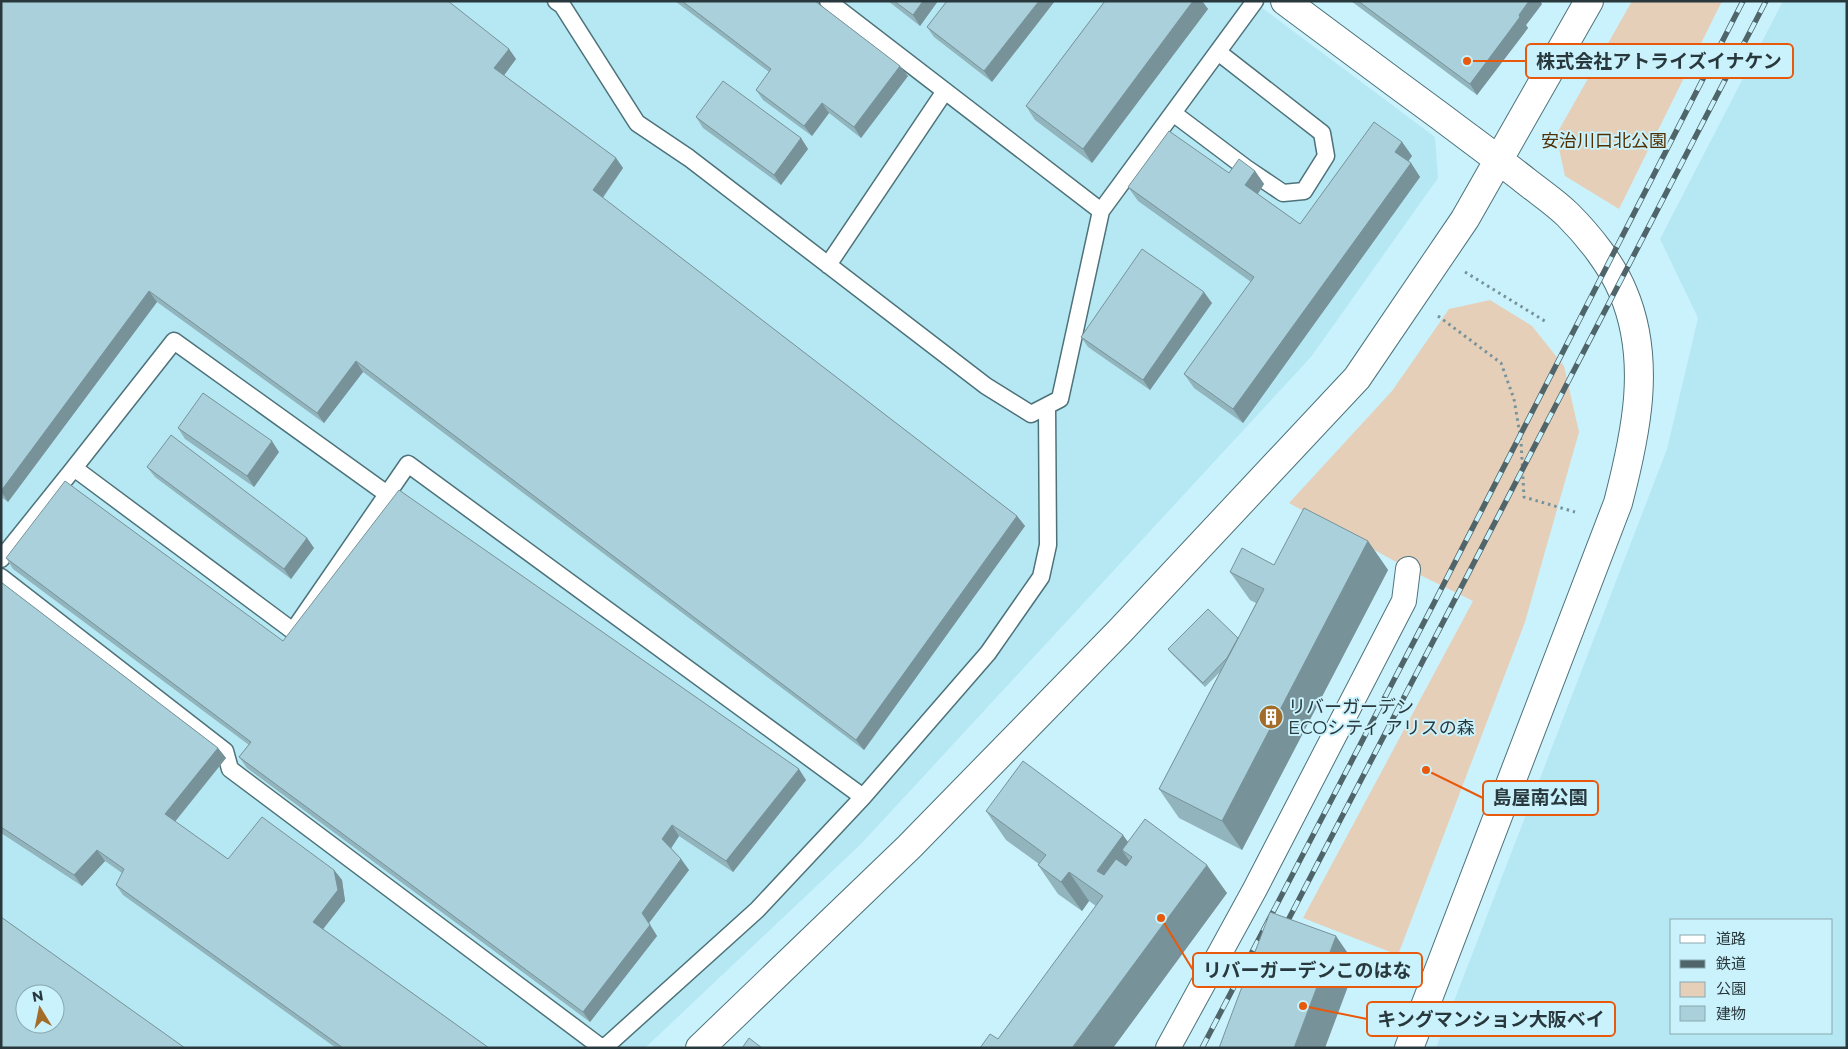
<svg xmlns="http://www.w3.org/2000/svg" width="1848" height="1049" viewBox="0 0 1848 1049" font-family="Montserrat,'Noto Sans JP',sans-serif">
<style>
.built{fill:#b6e8f4;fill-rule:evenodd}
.green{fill:#e5cfb9}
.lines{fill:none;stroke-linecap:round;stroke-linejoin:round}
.service-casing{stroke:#4d727a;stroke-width:19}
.pedestrian-casing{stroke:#4d727a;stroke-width:26}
.tertiary-casing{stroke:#4d727a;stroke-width:30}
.path{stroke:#77939a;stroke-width:3;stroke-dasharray:2.5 4;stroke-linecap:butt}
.service{stroke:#fff;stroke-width:16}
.pedestrian{stroke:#fff;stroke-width:24}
.tertiary{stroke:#fff;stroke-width:28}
.rail-casing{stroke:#4f656a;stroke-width:5.5}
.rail{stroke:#caf2fc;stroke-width:4;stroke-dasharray:11;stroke-linecap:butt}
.wall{fill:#92b4bc}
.shaded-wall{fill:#779299}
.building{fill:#aad1db;stroke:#779299;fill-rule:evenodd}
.labels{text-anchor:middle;stroke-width:4;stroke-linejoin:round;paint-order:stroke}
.park-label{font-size:18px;fill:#522f00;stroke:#caf2fc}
.poi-label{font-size:18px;fill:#28383c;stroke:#caf2fc;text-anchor:start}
.leader{fill:none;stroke:#e8590c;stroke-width:2}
.callout-dot{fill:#e8590c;stroke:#caf2fc;stroke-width:2}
.callout{fill:#caf2fc;stroke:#e8590c;stroke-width:2}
.callout-label{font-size:19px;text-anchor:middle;font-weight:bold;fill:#28383c}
</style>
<rect width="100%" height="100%" fill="#caf2fc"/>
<path class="built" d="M1 1H1253L1435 137 1438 178 1311 357 861 844 645 1048H1ZM25 994H55V1024H25Z
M1783 1H1847V1048H1436L1667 449 1698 318 1660 239ZM1672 920H1832V1033H1672Z"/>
<path class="green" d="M1632 1H1722L1619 209 1565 176 1556 135Z
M1490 300 1532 326 1564 366 1579 432 1525 622 1398 955 1303 918 1473 601 1418 574 1289 503 1392 391 1449 309Z"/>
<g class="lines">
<defs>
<path id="service" d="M556 1 562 5 637 123 689 158 986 386 1031 414 1060 399 1101 211 1255 1
M828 1 1101 211
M1173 113 1246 168 1283 193 1304 191 1326 156 1322 133 1218 52
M828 265 945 91
M387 494 174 341 74 468 293 631 408 464 863 797
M1 559 74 468
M1 577 225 751 230 769 602 1048
M604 1048 757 910 863 797 988 653 1041 577 1048 545 1047 406"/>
<path id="pedestrian" d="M1168 1048 1255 889 1404 601 1408 569"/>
<path id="tertiary" d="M1285 1C1336 39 1388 78 1440 116 1469 138 1498 159 1527 182 1541 193 1556 203 1568 215 1589 236 1612 265 1623 292 1652 360 1636 434 1618 503L1409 1048
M700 1048 909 847 1120 631 1357 378 1465 219 1589 1"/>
</defs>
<use href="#service" class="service-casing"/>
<use href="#pedestrian" class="pedestrian-casing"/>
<use href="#tertiary" class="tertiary-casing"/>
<path class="path" d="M1465 272 1548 323
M1438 316 1501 363 1514 399 1521 441 1524 497 1575 512"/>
<use href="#service" class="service"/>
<use href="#pedestrian" class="pedestrian"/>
<use href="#tertiary" class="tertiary"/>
<defs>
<path id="rail" d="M1283 930 1766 1
M1202 1048 1433 605 1743 1"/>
</defs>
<use href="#rail" class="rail-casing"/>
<use href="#rail" class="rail"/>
</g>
<path class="wall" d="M1 1 509 49 516 59 504 75 616 158 623 168 603 198 1017 516 1025 526 864 750 363 372 324 423 157 302 8 502 1 497Z
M675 1H815L908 76 861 138 829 113 812 136 763 100 756 90 769 72Z
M888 1H938L920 26Z
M947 1 992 82 934 37 927 27Z
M1105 1H1202L1208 9 1092 163 1035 120 1026 106Z
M1351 1H1540L1542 4 1526 25 1528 28 1477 95Z
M696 117 801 138 808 149 781 185 703 128Z
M1402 142 1412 156 1408 161 1411 163 1420 177 1243 423 1194 388 1184 374 1251 282 1138 201 1128 187 1229 173 1255 171 1264 184 1258 194 1300 224Z
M1212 303 1150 390 1088 347 1081 337Z
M178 428 279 452 254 487 185 439Z
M147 467 307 538 314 548 291 579 155 477Z
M1368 541 1388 570 1242 850 1179 818 1159 789 1220 672 1205 687 1170 652 1168 649 1238 638 1256 603 1250 600 1230 572 1274 565Z
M6 558 283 641 806 780 733 872 679 836 671 848 681 859 689 870 649 923 657 936 590 1022 247 768 239 757 249 745 13 569Z
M1 582 218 748 226 758 175 822 228 859 334 870 342 880 345 901 323 929 489 1048H336L123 895 116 885 122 873 105 861 82 886 1 833Z
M986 811 1128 842 1227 893 1113 1048H980L998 1039 1096 906 1089 901 1082 911 1058 894 1038 865 1039 864 1006 840Z"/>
<path class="shaded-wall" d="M923 1H938L920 26 913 15Z
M1039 1H1055L992 82 984 71Z
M1193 1H1202L1208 9 1092 163 1083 149Z
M1529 1H1540L1542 4 1526 25 1528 28 1477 95 1470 84Z
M509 49 516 59 502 78 494 68Z
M900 66 908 76 861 138 854 127Z
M822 103 829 113 812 136 804 126Z
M801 138 808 149 781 185 774 175Z
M1402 142 1412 156 1405 166 1395 152Z
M616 158 623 168 600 201 593 190Z
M1411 163 1420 177 1243 423 1233 409Z
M1255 171 1264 184 1255 198 1245 185Z
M149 291 157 302 8 502 1 491Z
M1204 292 1212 303 1150 390 1143 380Z
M356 361 363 372 324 423 317 413Z
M272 441 279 452 254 487 247 476Z
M1017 516 1025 526 864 750 856 740Z
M307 538 314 548 291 579 284 569Z
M1368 541 1388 570 1242 850 1222 821Z
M218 748 226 758 172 825 165 814Z
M799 769 806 780 733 872 726 861Z
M672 825 679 836 670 850 662 839Z
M1123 835 1144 864 1122 850 1137 872 1117 900 1097 871Z
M97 850 105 861 82 886 74 875Z
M681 859 689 870 649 923 657 936 590 1022 583 1012 642 913Z
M1207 865 1227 893 1113 1048H1072Z
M334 870 342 880 345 901 320 933 313 922Z
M1069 872 1089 901 1082 911 1061 882Z
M1336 936 1356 965 1325 1048H1294Z"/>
<path class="building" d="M1 1H448L509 49 494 68 616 158 593 190 1017 516 856 740 356 361 317 413 149 291 1 491Z
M682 1H815L900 66 854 127 822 103 804 126 756 90 771 69Z
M894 1H923L913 15Z
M947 1H1039L984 71 927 27Z
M1105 1H1193L1083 149 1026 106Z
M1358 1H1529L1519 15 1520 17 1470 84Z
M723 81 801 138 774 175 696 117Z
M1374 122 1402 142 1395 152 1411 163 1233 409 1184 374 1254 277 1128 187 1169 131 1229 173 1239 159 1255 171 1245 185 1300 224Z
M1142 249 1204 292 1143 380 1081 337Z
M203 393 272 441 247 476 178 428Z
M171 435 307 538 284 569 147 467Z
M65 481 283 641 399 490 799 769 726 861 672 825 662 839 681 859 642 913 650 925 583 1012 239 757 251 742 6 558Z
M1304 508 1368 541 1222 821 1159 789 1264 589 1230 572 1242 548 1274 565Z
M1 582 218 748 165 814 228 859 262 817 334 870 338 890 313 922 489 1048H343L116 885 124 869 97 850 74 875 1 827Z
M1208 609 1238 638 1227 658 1203 683 1168 649Z
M1023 761 1123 835 1097 871 1104 875 1116 859 1126 866 1132 857 1122 850 1145 819 1207 865 1072 1048H980L990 1034 998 1039 1103 896 1069 872 1061 882 1038 865 1046 855 986 811Z
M1270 912 1336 936 1294 1048H1219Z
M1 917 185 1048H1ZM25 994H55V1024H25Z
M749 1038 762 1048H742Z"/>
<defs>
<symbol id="building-disc" viewBox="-11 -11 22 22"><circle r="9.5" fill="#a36c28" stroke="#caf2fc"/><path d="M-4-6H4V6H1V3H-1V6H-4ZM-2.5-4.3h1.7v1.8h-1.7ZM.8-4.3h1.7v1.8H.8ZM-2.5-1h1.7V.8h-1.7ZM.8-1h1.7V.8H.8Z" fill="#fff"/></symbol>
</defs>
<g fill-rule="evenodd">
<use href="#building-disc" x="1257" y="703" width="28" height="28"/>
</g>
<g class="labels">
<g class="park-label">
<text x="1604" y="147">安治川口北公園</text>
</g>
<g class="poi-label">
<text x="1288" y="713">リバーガーデン<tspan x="1288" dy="21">ECOシティ アリスの森</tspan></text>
</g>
</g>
<path class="leader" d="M1467 61L1526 61M1426 770L1483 798M1161 918L1193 970M1303 1006L1367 1019"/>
<g class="callout-dot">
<circle cx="1467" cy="61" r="5"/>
<circle cx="1426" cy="770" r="5"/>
<circle cx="1161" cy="918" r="5"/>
<circle cx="1303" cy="1006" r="5"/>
</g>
<g class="callout">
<rect x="1526" y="44" width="267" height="34" rx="5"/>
<rect x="1483" y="781" width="115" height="34" rx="5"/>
<rect x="1193" y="953" width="229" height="34" rx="5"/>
<rect x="1367" y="1002" width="248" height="34" rx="5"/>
</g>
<g class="callout-label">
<text x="1659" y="68">株式会社アトライズイナケン</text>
<text x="1540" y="804">島屋南公園</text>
<text x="1307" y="977">リバーガーデンこのはな</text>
<text x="1491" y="1026">キングマンション大阪ベイ</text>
</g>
<rect width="1848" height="1049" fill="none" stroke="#28383c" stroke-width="5"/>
<rect x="1670" y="919" width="162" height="115" fill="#caf2fc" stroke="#89a8af"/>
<rect x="1680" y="935" width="25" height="8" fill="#ffffff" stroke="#89a8af"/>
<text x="1716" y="944" font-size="15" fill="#28383c">道路</text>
<rect x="1680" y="960" width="25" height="8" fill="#4f656a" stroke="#89a8af"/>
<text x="1716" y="969" font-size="15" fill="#28383c">鉄道</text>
<rect x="1680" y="982" width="25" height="15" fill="#e5cfb9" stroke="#89a8af"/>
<text x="1716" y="994" font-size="15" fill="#28383c">公園</text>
<rect x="1680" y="1006" width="25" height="15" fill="#aad1db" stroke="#89a8af"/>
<text x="1716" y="1019" font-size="15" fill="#28383c">建物</text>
<g transform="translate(40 1009) rotate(350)"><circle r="24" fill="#caf2fc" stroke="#89a8af"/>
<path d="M0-4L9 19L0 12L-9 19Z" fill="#a36c28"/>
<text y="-8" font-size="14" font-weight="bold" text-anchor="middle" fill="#28383c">N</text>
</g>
</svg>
